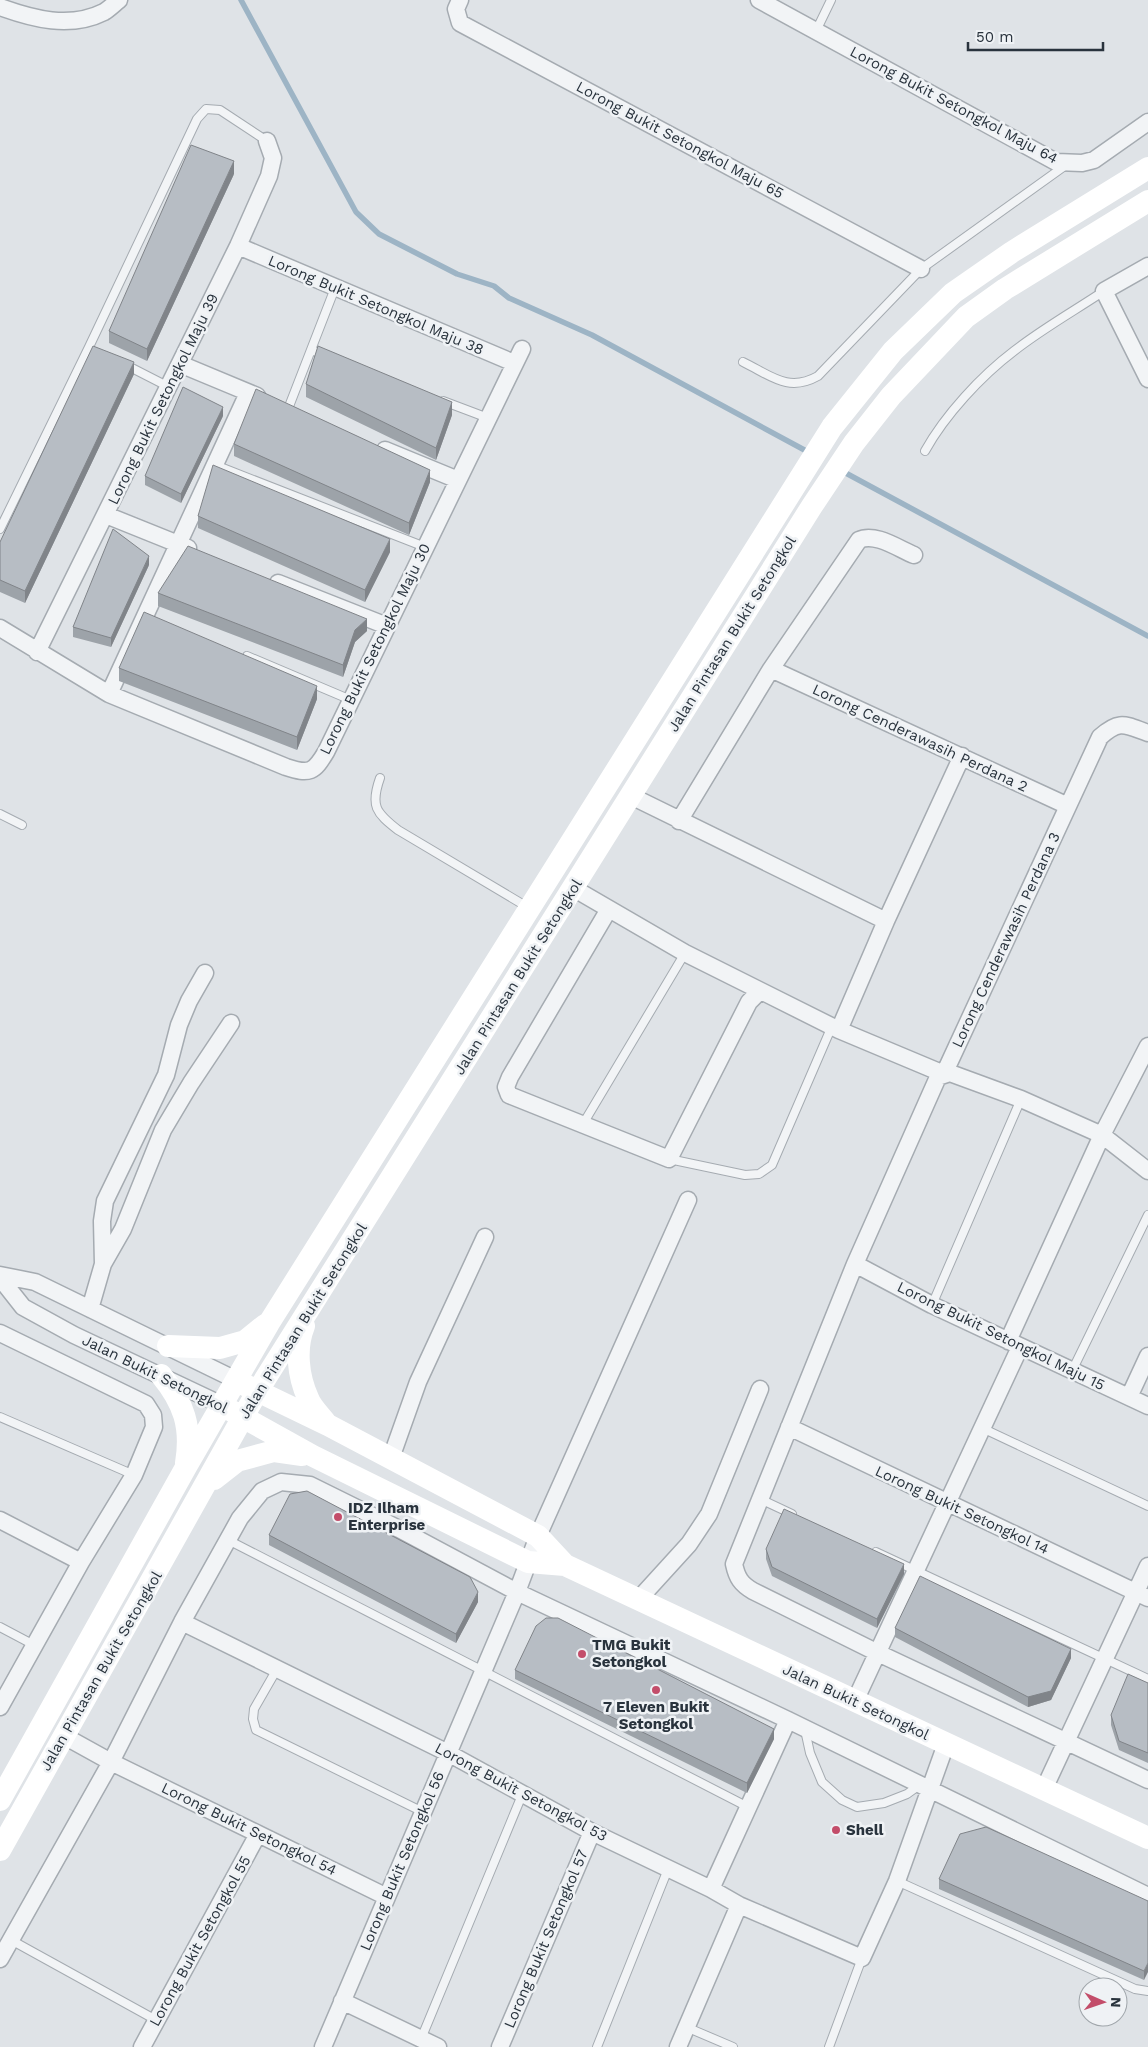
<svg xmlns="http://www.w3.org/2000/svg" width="1148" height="2047" viewBox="0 0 1148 2047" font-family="'Work Sans',sans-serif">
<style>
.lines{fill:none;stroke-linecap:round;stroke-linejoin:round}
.stream{stroke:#9db4c5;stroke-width:5.5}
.lane-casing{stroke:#a5abb1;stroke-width:10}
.street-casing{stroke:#a5abb1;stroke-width:19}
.lane{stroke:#f2f4f6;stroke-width:8}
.street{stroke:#f2f4f6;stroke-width:16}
.secondary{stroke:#fff;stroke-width:22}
.wall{fill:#9da3a9}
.shaded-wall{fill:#808489}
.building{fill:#b7bdc4;stroke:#808489}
.poi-dot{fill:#c34d6a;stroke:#eff2f5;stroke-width:2}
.labels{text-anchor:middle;stroke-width:5;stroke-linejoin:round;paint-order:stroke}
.street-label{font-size:15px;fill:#29333d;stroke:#eff2f5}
.poi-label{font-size:15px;font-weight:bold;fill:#29333d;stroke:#eff2f5;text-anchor:start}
</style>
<rect width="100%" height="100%" fill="#dfe3e7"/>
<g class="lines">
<path class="stream" d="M241 0 356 212 379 234 457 274 494 286 509 298 592 335 810 453
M842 471 1148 636"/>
<defs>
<path id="lane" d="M816 31 831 0
M311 350 325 355
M743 362C770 375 788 393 818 376L921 269 1066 165
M126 365 169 387
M443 401 488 418
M288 409 335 288
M925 451C945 415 981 376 1014 351 1042 329 1074 311 1104 291
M215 465 425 547
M0 529 89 347 197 119 206 109 220 110 267 141
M247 656 351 700
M380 778C370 806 376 813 398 830L529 908
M0 814 22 825
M583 1124 685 953
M669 1159 745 1175 759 1174 772 1165 832 1026
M932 1305 1021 1099
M1072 1371 1148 1215
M0 1417 134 1475
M982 1428 1148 1506
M760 1499 792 1514
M228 1540 748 1807
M876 1552 1148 1679
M0 1627 34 1645
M277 1669 254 1709 253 1719 256 1730 423 1812
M805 1730 810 1753 822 1782 842 1800 857 1807 884 1803 907 1794 921 1784
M897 1881 1135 1989 1148 1991
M11 1940 156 2020
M686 2027 733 2047
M421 2039 522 1795
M597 2047 668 1869
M829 2047 862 1958"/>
<path id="street" d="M460 0 456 9 460 23 921 269
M759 0 1056 162 1082 163 1094 160 1148 122
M0 7C33 19 70 29 104 12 109 9 114 4 119 0
M238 246 514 363
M1148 266 1104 291 1148 379
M180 364 257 396
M385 450 458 480
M106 515 188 548
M278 583 387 626
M0 628 109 694 286 767C310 775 314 772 326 752L522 349
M37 652 238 246 269 176 273 158 267 141
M771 669 1068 806
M109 694 248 393
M631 796 886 921
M679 821 771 669 859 540C875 532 899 549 914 555
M573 888 685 953 839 1030 944 1074
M609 909 510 1077 506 1087 509 1095 669 1159 749 1002 760 991
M839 1030 886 921 962 756
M944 1074 1100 737C1120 719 1125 725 1148 733
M1148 1171 1102 1135 1021 1099 950 1073 938 1077 855 1264 734 1564C737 1578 741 1584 753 1591L878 1653 1148 1780
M103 1264 123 1229 163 1130 191 1083 231 1023
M855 1264 932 1305 1148 1406
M0 1275 35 1282 236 1380
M0 1278 23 1307 74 1335 222 1405
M90 1309 103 1264 102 1221 105 1201 166 1075 179 1025 189 1001 205 973
M0 1333 146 1404 153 1415 154 1427 134 1475 81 1562 0 1707
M1008 1341 1102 1135 1148 1046
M1129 1397 1148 1356
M789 1427 1148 1598
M391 1458 418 1382 485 1237
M0 1520 81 1562
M638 1600 689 1544 709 1514 760 1389
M182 1622 448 1753 592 1832 711 1889 739 1905 862 1958 897 1881 946 1744
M855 1701 1020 1347
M64 1736 111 1762 387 1897
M1044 1789 1148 1566
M711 1889 788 1720
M0 1959 111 1762 182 1622 240 1518 262 1491 281 1482 310 1485 399 1529 517 1592 788 1720 1148 1896
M342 2001 438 2047
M142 2047 258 1834
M323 2047 517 1592 538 1536 688 1200
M500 2047 592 1832
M678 2047 739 1905"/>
</defs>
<use href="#lane" class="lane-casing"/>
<use href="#street" class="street-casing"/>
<use href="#lane" class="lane"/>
<use href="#street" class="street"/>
<path class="secondary" d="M304 1326C295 1348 298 1376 308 1398 311 1407 320 1415 326 1423
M168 1346 220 1348 245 1341 265 1325
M161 1375C184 1403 192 1427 186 1463
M245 1385 328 1425 538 1536 565 1565
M230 1410 313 1456 528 1562 565 1565 1148 1838
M214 1479 237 1461 274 1451 302 1455
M0 1800 186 1467 269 1323 832 427 893 351 953 293 1012 252 1148 168
M0 1850 257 1392 812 506 854 443 891 396 966 317 1005 289 1148 201"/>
</g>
<path class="wall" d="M234 174 147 361 109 343V331Z
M134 374 25 603 0 592V542Z
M306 384 452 415 436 460 306 397Z
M223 416 181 503 145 485V476Z
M234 444 430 482 409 535 234 456Z
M198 516 390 552 365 602 198 528Z
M149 565 111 647 73 637V627Z
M158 593 367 631 355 642 343 677 158 606Z
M119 668 317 699 297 750 119 681Z
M269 1535 478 1602 456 1643 269 1545Z
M766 1549 904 1574 877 1628 772 1576 766 1559Z
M895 1628 1071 1658 1051 1700 1028 1707 895 1637Z
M515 1670 774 1739 747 1793 515 1679Z
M1148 1683V1763L1119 1750 1111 1725V1715Z
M939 1879 1148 1901 1144 1980 939 1889Z"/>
<path class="shaded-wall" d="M234 161V174L147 361V349Z
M134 362V374L25 603V591Z
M452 402V415L436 460V448Z
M223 407V416L181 503V494Z
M430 470V482L409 535V523Z
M390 539V552L365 602V590Z
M149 556V565L111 647V638Z
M367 619V631L355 642 343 677V665L355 630Z
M317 686V699L297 750V737Z
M904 1564V1574L877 1628V1619Z
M478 1592V1602L456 1643V1634Z
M1071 1649V1658L1051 1700 1028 1707V1697Z
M774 1729V1739L747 1793V1783Z
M1148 1963V1972L1144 1980V1971Z"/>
<path class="building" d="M191 145 234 161 147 349 109 331Z
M93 346 134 362 25 591 0 580V542Z
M318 346 452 402 436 448 306 384Z
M183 387 223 407 181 494 145 476Z
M256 389 430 470 409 523 234 444Z
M213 465 390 539 365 590 198 516Z
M113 529 149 556 111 638 73 627Z
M188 546 367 619 355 630 343 665 158 593Z
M144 612 317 686 297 737 119 668Z
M307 1491 470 1577 478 1592 456 1634 269 1535 290 1494Z
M784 1509 904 1564 877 1619 772 1567 766 1549Z
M920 1576 1071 1649 1051 1691 1028 1697 895 1628Z
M546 1618H558L774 1729 747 1783 515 1670 536 1626Z
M1128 1674 1148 1683V1753L1119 1741 1111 1715Z
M986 1827 1148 1901V1963L1144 1971 939 1879 960 1834Z"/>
<g class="poi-dot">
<circle cx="338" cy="1517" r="5"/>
<circle cx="582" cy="1654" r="5"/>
<circle cx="656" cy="1690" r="5"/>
<circle cx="836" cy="1830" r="5"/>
</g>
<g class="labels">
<g class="street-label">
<text transform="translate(954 105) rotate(28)" y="5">Lorong Bukit Setongkol Maju 64</text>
<text transform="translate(680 140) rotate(28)" y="5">Lorong Bukit Setongkol Maju 65</text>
<text transform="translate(376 305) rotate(23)" y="5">Lorong Bukit Setongkol Maju 38</text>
<text transform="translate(163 399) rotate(-64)" y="5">Lorong Bukit Setongkol Maju 39</text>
<text transform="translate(732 634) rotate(-58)" y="5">Jalan Pintasan Bukit Setongkol</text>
<text transform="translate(375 649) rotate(-64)" y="5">Lorong Bukit Setongkol Maju 30</text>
<text transform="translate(920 738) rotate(25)" y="5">Lorong Cenderawasih Perdana 2</text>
<text transform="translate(1006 940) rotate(-65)" y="5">Lorong Cenderawasih Perdana 3</text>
<text transform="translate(518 977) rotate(-58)" y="5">Jalan Pintasan Bukit Setongkol</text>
<text transform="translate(303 1321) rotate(-58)" y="5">Jalan Pintasan Bukit Setongkol</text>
<text transform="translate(1001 1336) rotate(26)" y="5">Lorong Bukit Setongkol Maju 15</text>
<text transform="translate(155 1374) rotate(26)" y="5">Jalan Bukit Setongkol</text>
<text transform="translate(962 1510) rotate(25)" y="5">Lorong Bukit Setongkol 14</text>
<text transform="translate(101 1671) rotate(-60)" y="5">Jalan Pintasan Bukit Setongkol</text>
<text transform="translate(856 1702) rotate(25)" y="5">Jalan Bukit Setongkol</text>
<text transform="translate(521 1792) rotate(28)" y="5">Lorong Bukit Setongkol 53</text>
<text transform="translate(249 1829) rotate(26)" y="5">Lorong Bukit Setongkol 54</text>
<text transform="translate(402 1861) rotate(-67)" y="5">Lorong Bukit Setongkol 56</text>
<text transform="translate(546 1939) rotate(-67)" y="5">Lorong Bukit Setongkol 57</text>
<text transform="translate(200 1941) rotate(-61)" y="5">Lorong Bukit Setongkol 55</text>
</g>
<g class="poi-label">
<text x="348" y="1513">IDZ Ilham<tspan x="348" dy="17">Enterprise</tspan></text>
<text x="592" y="1650">TMG Bukit<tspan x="592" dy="17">Setongkol</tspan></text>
<text x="656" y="1712" text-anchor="middle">7 Eleven Bukit<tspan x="656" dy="17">Setongkol</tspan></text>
<text x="846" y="1835">Shell</text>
</g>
</g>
<g transform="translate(1103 2002) rotate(92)"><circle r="24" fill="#eff2f5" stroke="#a0a6ab"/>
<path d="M0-4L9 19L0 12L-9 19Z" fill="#c34d6a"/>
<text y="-8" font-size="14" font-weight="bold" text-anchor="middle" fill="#29333d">N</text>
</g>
<path d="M968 42v8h135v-8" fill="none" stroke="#29333d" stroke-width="2.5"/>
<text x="976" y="42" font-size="15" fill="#29333d" stroke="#eff2f5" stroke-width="4" paint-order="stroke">50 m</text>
</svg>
